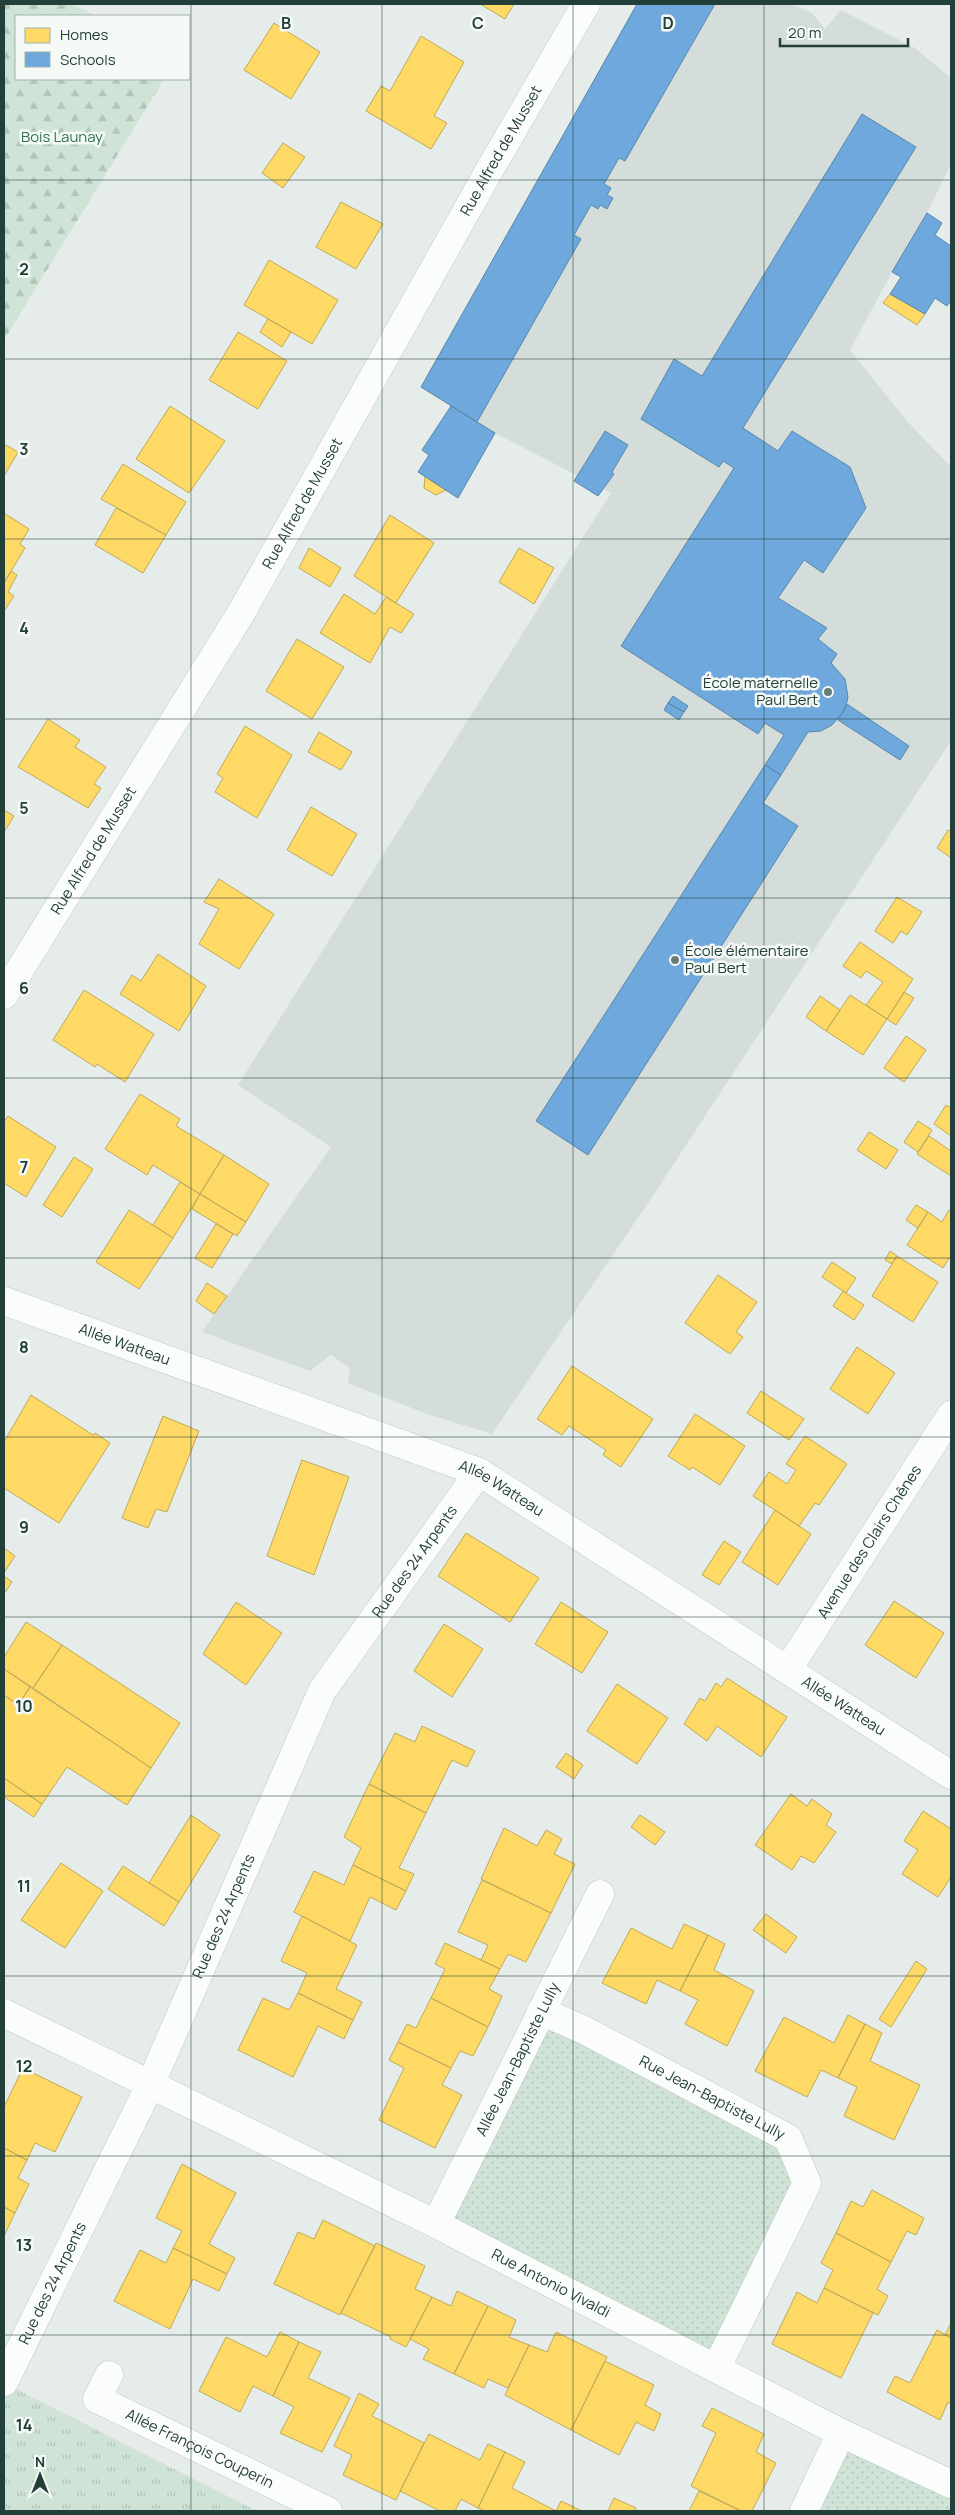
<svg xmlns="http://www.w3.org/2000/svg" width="955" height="2515" viewBox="0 0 955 2515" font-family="Manrope,sans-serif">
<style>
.built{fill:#d4ddd9}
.grass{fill:url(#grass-dots)}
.forest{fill:url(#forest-firs)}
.park{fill:url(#park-tufts)}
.homes{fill:#ffd966;stroke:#bdab58}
.schools{fill:#6fa8dc;stroke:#5888ab}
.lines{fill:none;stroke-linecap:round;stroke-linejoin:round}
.minor-casing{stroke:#c3c9c6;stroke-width:29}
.minor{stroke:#fbfcfc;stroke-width:28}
.grid{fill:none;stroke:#233f39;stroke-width:1;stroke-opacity:0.55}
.poi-dot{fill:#677c77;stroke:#f5faf7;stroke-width:2}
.labels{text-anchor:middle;stroke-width:5;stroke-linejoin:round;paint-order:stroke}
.park-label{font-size:15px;fill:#2d764b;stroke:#f5faf7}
.street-label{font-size:15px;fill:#233f39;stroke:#f5faf7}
.poi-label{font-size:15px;fill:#233f39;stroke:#f5faf7;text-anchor:end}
.grid-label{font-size:16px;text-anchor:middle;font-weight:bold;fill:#233f39;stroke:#f5faf7;stroke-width:5;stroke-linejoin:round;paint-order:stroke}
</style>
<defs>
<pattern id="grass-dots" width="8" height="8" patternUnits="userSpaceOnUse" patternTransform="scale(1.25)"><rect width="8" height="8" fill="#cfe4d6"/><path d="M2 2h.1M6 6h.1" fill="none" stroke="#b1c5b8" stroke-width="1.8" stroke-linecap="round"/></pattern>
<pattern id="forest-firs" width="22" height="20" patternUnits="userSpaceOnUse" patternTransform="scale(1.25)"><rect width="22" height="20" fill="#cfe4d6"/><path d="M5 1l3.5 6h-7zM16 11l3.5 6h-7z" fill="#b1c5b8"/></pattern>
<pattern id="park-tufts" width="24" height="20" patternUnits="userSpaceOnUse" patternTransform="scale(1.25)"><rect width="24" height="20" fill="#cfe4d6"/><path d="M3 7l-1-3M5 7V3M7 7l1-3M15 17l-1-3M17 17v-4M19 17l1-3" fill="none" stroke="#b1c5b8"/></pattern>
</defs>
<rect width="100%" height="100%" fill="#e6ece9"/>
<path class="built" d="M637 4H791L812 13 825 29 841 10 915 48 951 78V164L927 213 892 272 850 350 906 420 951 467V741L654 1194 492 1434 427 1414 348 1383 350 1368 331 1355 310 1371 202 1332 331 1147 238 1085 611 493 495 433 421 387Z"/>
<path class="grass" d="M541 2011 788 2138 807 2183 716 2369 436 2224Z
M841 2433 951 2484V2511H804Z"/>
<path class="forest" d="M4 4H72L96 16H16V79H164L4 340Z"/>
<path class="park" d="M4 2382 24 2393 257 2511H4Z"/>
<path class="homes" d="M480 4H514L505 19Z
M274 23 320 52 291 99 244 70Z
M421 36 464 62 434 116 447 123 431 149 366 111 381 86 390 91Z
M283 143 305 157 283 188 262 173Z
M341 202 383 224 356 269 316 247Z
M269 260 338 300 312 344 244 305Z
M890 294 925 314 917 325 883 303Z
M268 319 291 332 282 347 260 332Z
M238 332 287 361 258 409 209 380Z
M170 406 225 441 189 493 136 459Z
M4 444 18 452 4 476Z
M123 464 186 502 166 535 101 499Z
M425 476 446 490 436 495 424 488Z
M116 508 166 535 143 573 95 545Z
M4 513 29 529 20 544 25 548 4 583Z
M390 515 434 543 396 603 354 576Z
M309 548 341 568 330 587 299 568Z
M519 548 554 568 534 604 499 582Z
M11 571 17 575 8 592 14 596 4 611V583Z
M344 594 375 614 386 597 414 614 401 633 390 627 370 663 320 633Z
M297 639 344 667 312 719 266 691Z
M48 719 80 740 75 747 106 767 94 784 101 788 88 808 18 767Z
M245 726 292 755 257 818 215 792 223 778 217 774Z
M319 732 352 752 341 770 308 752Z
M311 807 357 834 332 876 287 850Z
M4 810 14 816 4 832Z
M948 830 951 831V858L937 848Z
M219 879 274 914 239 969 199 944 219 909 204 902Z
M897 897 922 912 907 935 901 931 893 943 875 931Z
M860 942 913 979 887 1019 866 1005 883 982 866 971 861 978 843 966Z
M158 954 206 986 179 1031 120 994 132 975 141 981Z
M84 990 154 1034 125 1082 97 1064 95 1067 53 1040Z
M904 992 914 998 896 1025 887 1019Z
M850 995 887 1019 863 1055 826 1031Z
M820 996 840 1010 826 1031 806 1017Z
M906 1036 926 1050 904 1082 884 1068Z
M140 1094 180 1119 176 1126 224 1155 200 1194 153 1165 147 1175 105 1149Z
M946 1105 951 1108V1136L934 1124Z
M8 1116 56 1147 26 1197 4 1183V1122Z
M918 1121 932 1130 918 1152 904 1142Z
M869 1132 898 1150 886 1169 857 1150Z
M929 1136 951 1151V1176L917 1154Z
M224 1155 269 1184 246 1222 200 1194Z
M74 1157 93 1169 62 1217 43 1205Z
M180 1182 200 1194 173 1238 153 1225Z
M200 1194 246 1222 237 1236 192 1209Z
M916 1205 928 1212 918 1228 906 1220Z
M129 1210 173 1238 139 1289 96 1262Z
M949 1210 951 1212V1260L949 1258 943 1268 907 1245 928 1212 942 1222Z
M216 1224 233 1234 212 1268 195 1258Z
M890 1251 897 1256 892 1264 885 1260Z
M897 1256 938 1282 913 1322 872 1296Z
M832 1262 856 1278 846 1293 822 1277Z
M718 1275 757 1302 736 1332 743 1337 730 1354 685 1323Z
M207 1283 227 1296 214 1314 196 1301Z
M843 1291 864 1305 854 1320 833 1306Z
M857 1347 895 1373 868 1414 830 1389Z
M572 1366 653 1419 621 1467 603 1455 606 1450 569 1426 562 1435 537 1419Z
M761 1391 804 1419 789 1440 747 1413Z
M31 1395 93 1435 95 1433 110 1443 59 1523 4 1488V1442Z
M695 1414 745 1446 720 1485 692 1467 690 1470 668 1456Z
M163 1416 199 1431 167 1512 156 1509 148 1528 122 1518Z
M805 1436 847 1464 819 1505 815 1503 799 1526 753 1496 769 1472 787 1484 796 1470 786 1464Z
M302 1460 349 1477 314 1575 267 1556Z
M775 1510 811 1534 778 1585 742 1562Z
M466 1533 539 1578 510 1622 438 1576Z
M724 1541 741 1552 719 1585 702 1575Z
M4 1548 15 1556 4 1573Z
M4 1576 12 1582 4 1594Z
M894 1601 944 1633 916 1678 865 1645Z
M236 1602 282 1633 246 1685 203 1654Z
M561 1602 608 1632 582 1673 535 1644Z
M26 1622 62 1645 33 1688 4 1669V1657Z
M444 1624 483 1649 452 1697 414 1671Z
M62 1645 180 1723 151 1768 33 1688Z
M4 1669 30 1687 18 1705 4 1695Z
M727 1678 787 1717 761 1757 717 1726 707 1741 684 1724 700 1698 705 1701 716 1683 721 1687Z
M617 1684 668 1718 637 1764 587 1731Z
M30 1687 151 1768 127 1805 67 1767 42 1804 4 1778V1695L18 1705Z
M422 1726 475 1751 467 1767 452 1760 426 1813 369 1784 395 1733 415 1742Z
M566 1753 583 1765 574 1779 556 1767Z
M4 1778 42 1804 34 1817 4 1797Z
M369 1784 426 1813 399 1868 414 1874 406 1891 353 1865 361 1848 344 1837Z
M791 1794 807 1806 812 1799 832 1814 826 1825 836 1832 814 1863 801 1856 792 1870 755 1845Z
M923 1811 951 1829V1877L938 1897 902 1874 918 1850 904 1841Z
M191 1815 220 1835 179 1902 149 1883Z
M640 1815 665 1832 655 1845 631 1827Z
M504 1828 537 1846 546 1830 562 1839 554 1854 575 1864 551 1913 481 1879Z
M61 1863 103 1891 65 1948 21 1920Z
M353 1865 406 1891 396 1910 370 1897 350 1941 294 1912 314 1871 344 1885Z
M123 1866 179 1902 164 1926 108 1889Z
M482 1880 551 1913 526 1962 508 1954 500 1969 481 1960 488 1945 458 1932Z
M766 1914 797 1937 786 1953 753 1930Z
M302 1916 357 1945 336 1989 362 2002 353 2020 298 1993 307 1973 281 1961Z
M684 1924 708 1935 680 1991 657 1980 646 2004 602 1983 631 1928 672 1949Z
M708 1935 725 1944 714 1970 754 1991 727 2046 685 2024 698 2000 680 1991Z
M445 1943 500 1969 489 1989 502 1996 488 2027 431 1998 445 1969 435 1964Z
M916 1961 927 1969 891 2027 879 2019Z
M298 1993 353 2020 344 2039 318 2026 293 2077 238 2050 263 1998 289 2010Z
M431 1998 488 2027 473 2056 460 2051 451 2068 398 2042 407 2024 416 2028Z
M848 2015 865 2024 838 2078 821 2070 807 2097 755 2071 784 2017 834 2043Z
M865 2024 882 2033 870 2061 920 2085 894 2140 844 2116 857 2087 838 2078Z
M398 2042 451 2068 442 2085 462 2095 435 2148 379 2120 404 2068 389 2060Z
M23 2068 82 2097 55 2152 35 2143 27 2160 4 2148V2107Z
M4 2148 27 2160 18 2178 29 2184 15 2213 4 2207Z
M182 2164 236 2193 209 2244 235 2258 227 2274 173 2248 182 2231 156 2218Z
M872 2190 924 2218 916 2235 907 2231 891 2262 836 2233 851 2201 863 2207Z
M4 2207 15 2213 4 2236Z
M323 2220 375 2246 340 2315 274 2284 298 2232 314 2239Z
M836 2233 891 2262 877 2289 888 2296 878 2315 824 2288 833 2270 821 2263Z
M376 2243 425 2266 415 2289 432 2297 406 2347 390 2339 391 2337 341 2313Z
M173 2248 227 2274 219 2291 193 2279 170 2329 114 2301 140 2250 166 2263Z
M824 2288 873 2313 841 2378 772 2344 797 2292 817 2303Z
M457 2291 488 2306 454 2374 423 2359 429 2349 410 2339 432 2297 451 2306Z
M488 2306 516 2320 509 2337 529 2345 508 2388 488 2379 484 2388 454 2374Z
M951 2323V2338L945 2335Z
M937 2330 951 2338V2404L948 2402 940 2420 887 2392 895 2376 910 2383Z
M280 2332 299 2342 273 2396 253 2386 240 2412 199 2391 226 2337 267 2357Z
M556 2332 607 2357 571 2430 505 2395 529 2345 547 2352Z
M299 2342 321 2352 308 2378 350 2398 322 2452 280 2433 294 2407 273 2396Z
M605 2361 654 2385 645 2405 661 2414 654 2431 636 2422 619 2455 571 2430Z
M359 2393 379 2404 372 2416 424 2443 396 2500 343 2475 352 2455 334 2446Z
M712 2408 764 2434 756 2452 776 2463 752 2511H741L691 2486 716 2433 702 2426Z
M429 2434 480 2460 488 2444 505 2452 478 2508 461 2499 455 2511H440L400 2491Z
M505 2452 525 2462 512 2488 556 2511H485L478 2508Z
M699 2491 741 2511H689Z
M614 2498 636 2508 635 2511H608Z
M561 2501 582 2511H556Z"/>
<path class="schools" d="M637 4H715L625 161 619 158 604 184 611 188 607 195 613 198 607 209 600 205 598 209 591 205 574 235 581 239 477 422 421 387Z
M862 114 916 147 743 428 778 451 792 431 850 467 866 508 823 573 804 560 778 598 827 628 818 639 837 654 831 663 845 679 848 697 845 710 832 725 821 731 808 732 781 775 765 765 784 735 765 723 758 734 621 646 734 468 723 461 719 467 641 419 674 359 702 376Z
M927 213 942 223 935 235 951 246V300L947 306 935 298 925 314 890 294 901 277 892 272Z
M451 406 495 433 458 498 418 472 429 455 422 450Z
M605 431 628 445 612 472 614 474 598 496 574 481Z
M673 696 688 706 684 712 668 703Z
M668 703 684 712 679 720 664 710Z
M847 704 909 746 900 760 838 720Z
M765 765 781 775 763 803 798 826 588 1155 536 1121Z"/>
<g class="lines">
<defs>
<g id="minor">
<path id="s1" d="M4 995 241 613 490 169 586 4"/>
<path id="s2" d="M4 1301 479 1472 951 1775"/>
<path id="s3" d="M788 1669 951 1415"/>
<path id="s4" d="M541 2011 584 2030 788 2138 807 2183 716 2369"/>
<path id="s5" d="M4 2013 436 2224 841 2433 951 2484"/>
<path id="s6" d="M436 2224 600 1894"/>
<path id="s7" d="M109 2375 97 2399 328 2511"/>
<path id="s8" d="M4 2382 151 2083 322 1691 479 1472"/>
<path d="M804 2511 841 2433"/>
</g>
</defs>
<use href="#minor" class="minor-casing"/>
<use href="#minor" class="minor"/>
</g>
<path class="grid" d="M191 4V2511M382 4V2511M573 4V2511M764 4V2511M4 180H951M4 359H951M4 539H951M4 719H951M4 898H951M4 1078H951M4 1258H951M4 1437H951M4 1617H951M4 1796H951M4 1976H951M4 2156H951M4 2335H951"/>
<g class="poi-dot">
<circle cx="828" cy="692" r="5"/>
<circle cx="675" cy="960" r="5"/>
</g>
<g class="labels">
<g class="park-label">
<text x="62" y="142">Bois Launay</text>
</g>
<g class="street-label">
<text dy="5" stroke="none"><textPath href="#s1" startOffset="980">Rue Alfred de Musset</textPath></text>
<text dy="5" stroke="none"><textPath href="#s1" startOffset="575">Rue Alfred de Musset</textPath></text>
<text dy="5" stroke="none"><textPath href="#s1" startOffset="170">Rue Alfred de Musset</textPath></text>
<text dy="5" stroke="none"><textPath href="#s2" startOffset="128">Allée Watteau</textPath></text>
<text dy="5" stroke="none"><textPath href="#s2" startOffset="532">Allée Watteau</textPath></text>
<text dy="5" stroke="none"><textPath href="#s3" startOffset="151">Avenue des Clairs Chênes</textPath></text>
<text dy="5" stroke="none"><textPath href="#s8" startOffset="920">Rue des 24 Arpents</textPath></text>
<text dy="5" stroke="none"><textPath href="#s2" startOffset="938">Allée Watteau</textPath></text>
<text dy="5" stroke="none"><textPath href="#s8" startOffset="515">Rue des 24 Arpents</textPath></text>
<text dy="5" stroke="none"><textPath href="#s6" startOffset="184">Allée Jean-Baptiste Lully</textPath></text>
<text dy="5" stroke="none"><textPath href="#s4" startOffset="192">Rue Jean-Baptiste Lully</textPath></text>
<text dy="5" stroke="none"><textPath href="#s8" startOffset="110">Rue des 24 Arpents</textPath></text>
<text dy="5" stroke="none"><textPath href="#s5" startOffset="610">Rue Antonio Vivaldi</textPath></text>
<text dy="5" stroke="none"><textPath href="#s7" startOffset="141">Allée François Couperin</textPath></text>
</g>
<g class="poi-label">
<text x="818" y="688">École maternelle<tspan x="818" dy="17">Paul Bert</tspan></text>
<text x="685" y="956" text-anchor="start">École élémentaire<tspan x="685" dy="17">Paul Bert</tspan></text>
</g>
</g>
<g class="grid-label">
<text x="286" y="29">B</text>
<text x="478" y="29">C</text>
<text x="668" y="29">D</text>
<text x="24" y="275">2</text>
<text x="24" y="455">3</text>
<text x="24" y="634">4</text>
<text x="24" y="814">5</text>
<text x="24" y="994">6</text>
<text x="24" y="1173">7</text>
<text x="24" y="1353">8</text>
<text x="24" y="1533">9</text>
<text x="24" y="1712">10</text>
<text x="24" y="1892">11</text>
<text x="24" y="2072">12</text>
<text x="24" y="2251">13</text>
<text x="24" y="2431">14</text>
</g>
<rect width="955" height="2515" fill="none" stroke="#233f39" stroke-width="10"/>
<rect x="15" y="15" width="175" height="65" fill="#f5faf7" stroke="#a1afab"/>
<rect x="25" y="28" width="25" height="15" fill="#ffd966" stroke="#a1afab"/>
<text x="60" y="40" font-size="15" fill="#233f39">Homes</text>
<rect x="25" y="52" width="25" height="15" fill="#6fa8dc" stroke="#a1afab"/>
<text x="60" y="65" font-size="15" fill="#233f39">Schools</text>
<g transform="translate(40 2475)" stroke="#f5faf7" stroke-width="4" paint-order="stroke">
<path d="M0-4L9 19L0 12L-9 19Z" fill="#233f39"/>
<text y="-8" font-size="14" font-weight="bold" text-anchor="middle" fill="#233f39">N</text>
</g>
<path d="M780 38v8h128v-8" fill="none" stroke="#233f39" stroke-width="2.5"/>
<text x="788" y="38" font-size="15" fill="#233f39" stroke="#f5faf7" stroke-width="4" paint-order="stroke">20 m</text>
</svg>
